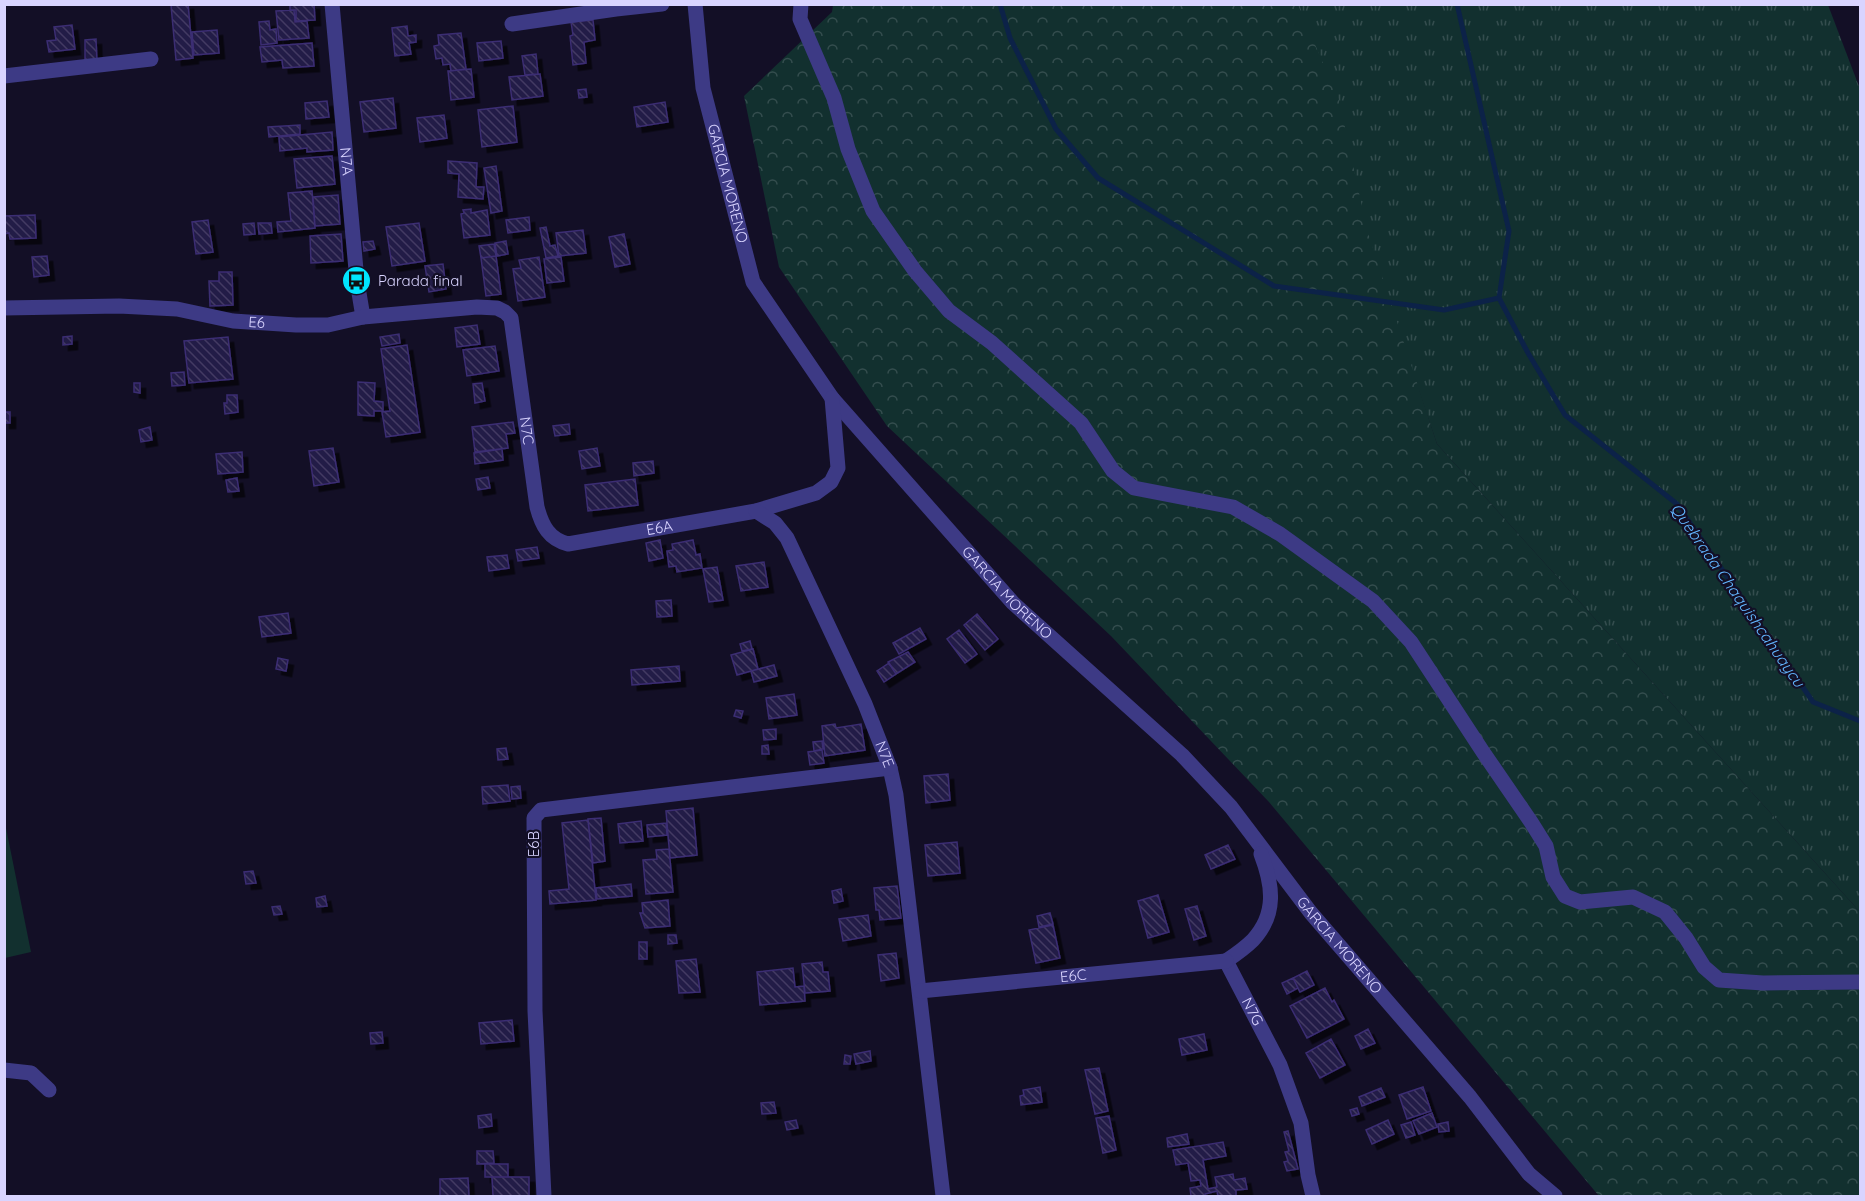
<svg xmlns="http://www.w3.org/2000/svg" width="1865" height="1201" viewBox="0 0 1865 1201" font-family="Quicksand,sans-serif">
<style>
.grass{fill:url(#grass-tufts)}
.forest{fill:url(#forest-crowns)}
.pitch{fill:#12302f}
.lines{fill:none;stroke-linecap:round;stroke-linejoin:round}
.stream{stroke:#0c2248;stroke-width:5}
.building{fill:url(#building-back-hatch);stroke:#3b2d73;stroke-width:1.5;filter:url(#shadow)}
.minor{stroke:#3d3a85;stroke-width:15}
.labels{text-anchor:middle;stroke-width:4.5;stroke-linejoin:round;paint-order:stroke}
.street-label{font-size:15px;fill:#d9d4ff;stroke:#130f26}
.poi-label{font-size:15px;fill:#d9d4ff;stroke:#130f26;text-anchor:start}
.water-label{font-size:16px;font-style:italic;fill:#62b6ff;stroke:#130f26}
</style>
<defs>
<pattern id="grass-tufts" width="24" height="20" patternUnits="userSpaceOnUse" patternTransform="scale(1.5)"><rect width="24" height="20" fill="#12302f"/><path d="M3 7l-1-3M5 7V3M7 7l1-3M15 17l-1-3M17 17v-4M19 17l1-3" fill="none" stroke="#344d4e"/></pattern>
<pattern id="forest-crowns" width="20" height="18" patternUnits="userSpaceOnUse" patternTransform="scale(1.5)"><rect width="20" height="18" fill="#12302f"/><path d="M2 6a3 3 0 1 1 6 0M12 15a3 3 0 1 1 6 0" fill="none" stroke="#344d4e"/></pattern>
<pattern id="building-back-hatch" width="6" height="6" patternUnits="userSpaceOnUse" patternTransform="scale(1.5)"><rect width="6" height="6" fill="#241b47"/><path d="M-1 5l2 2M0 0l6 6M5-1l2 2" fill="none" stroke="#433b63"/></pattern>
<filter id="shadow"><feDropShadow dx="5.5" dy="5.5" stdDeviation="0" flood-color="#0009"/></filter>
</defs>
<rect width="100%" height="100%" fill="#130f26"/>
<path class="grass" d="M1289 5H1828L1860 89V912L1437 444Z"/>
<path class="forest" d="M833 5H1298L1339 100 1367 230 1437 444 1860 912V1196H1599L1269 802 1111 636 887 426 779 267 744 96 832 12Z"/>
<path class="pitch" d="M4 818 31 952 5 958H4Z"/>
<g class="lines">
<path class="stream" d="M1000 4 1010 38 1056 129 1098 178 1274 286 1444 310 1499 298
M1457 4 1509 231 1499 298 1528 353 1565 415 1677 504 1813 702 1860 721"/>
</g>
<path class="building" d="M188 4 193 58 176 60 171 5Z
M290 4H314L315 20 296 21V10H290Z
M294 10 295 22 307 21 309 38 279 40 276 11Z
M593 20 595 40 584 42 586 63 573 65 570 36 573 35 571 22Z
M269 21 270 30 276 29 277 43 261 45 259 22Z
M72 25 75 49 49 52 47 41 56 40 54 27Z
M407 26 408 36 416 35V42L409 43 411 54 395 56 392 28Z
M217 30 219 53 194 55 192 32Z
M461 33 466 69 451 71 450 64 443 65 442 58 436 59 434 46 439 45 438 35Z
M96 39 97 62H85V40Z
M501 41 503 58 479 61 477 43Z
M312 43 314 66 283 68 282 60 262 62 260 47Z
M536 54 538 74 525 75 522 56Z
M471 69 474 97 451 100 448 71Z
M540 74 543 96 512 100 509 77Z
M586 89 587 97 579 98 578 90Z
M393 98 396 128 364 132 360 102Z
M327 101 329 117 306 119 305 103Z
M665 102 668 122 637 127 634 107Z
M513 106 517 142 482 147 478 110Z
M444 115 447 138 420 142 417 118Z
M300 125V134L269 137 268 127Z
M332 132 333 150 307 152V148L280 151 279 137Z
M332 156 335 184 297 188 294 159Z
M448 161 477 163 476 187H484L483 199 458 197 459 174 448 173Z
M496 166 502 211 491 213 484 168Z
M312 191 315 228 278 232 277 222 291 221 288 193Z
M338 195 340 224 315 226 313 197Z
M471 209V213L487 210 490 235 464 238 461 214 464 213 463 210Z
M35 215 36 238 10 239 9 233 4 234V216Z
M529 217 530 230 508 233 506 220Z
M208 220 213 252 196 254 192 222Z
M254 223 255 234 244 235 243 224Z
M258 223H271L272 233 259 234Z
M419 223 425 261 392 266 386 227Z
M546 227 550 246 555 245 558 256 546 258 540 228Z
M583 230 586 253 559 256 556 233Z
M341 234 343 261 311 263 310 236Z
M624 234 630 264 615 267 609 237Z
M373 241 375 249 364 251 363 242Z
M506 241 508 254 497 256 495 243Z
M494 244 496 256 481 258 479 246Z
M47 256 49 275 34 277 32 257Z
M496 256 501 294 486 296 481 258Z
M539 257 545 297 518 301 513 269 521 268 519 260Z
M561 257 564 281 547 283 544 259Z
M443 264 446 289 429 292 425 266Z
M219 272H232L233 305 210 306 209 281H219Z
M477 325 480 344 457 347 455 328Z
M399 334 400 343 382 346 380 337Z
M72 336V344L63 345V337Z
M228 337 233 379 189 383 184 341Z
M407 345 420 432 386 437 382 412 390 411 381 349Z
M495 346 499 371 467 376 463 350Z
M184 372 185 385 172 386 171 373Z
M358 382 375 383 374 401 383 402V411H374V416L358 415Z
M134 383H140V393L134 392Z
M482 383 485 401 475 403 473 384Z
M227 395H237L238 412 225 414 224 403H227Z
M4 412H10V423H4Z
M513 422 515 433 506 434 508 448 475 452 472 427Z
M569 424 570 434 555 436 553 426Z
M150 427 152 440 141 442 139 430Z
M333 448 339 482 314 486 309 451Z
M597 448 600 466 582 469 579 451Z
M502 449 503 460 475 464 474 453Z
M242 452 243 472 218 474 216 454Z
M653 461 654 473 634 476 633 463Z
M488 477 490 488 478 490 476 479Z
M237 478 239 491 228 492 226 480Z
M635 479 638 505 588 511 585 485Z
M660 540 663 558 649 561 646 543Z
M693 540 696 555 700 554 702 568 677 572 676 566 669 567 667 551 673 550 672 544Z
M537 547 539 558 518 561 516 550Z
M507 555 509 568 489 571 487 557Z
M764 562 768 587 741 591 736 566Z
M717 567 723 600 709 602 703 569Z
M671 600 672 616 657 617 656 601Z
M288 613 291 633 262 637 259 617Z
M977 614 998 639 985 650 964 625Z
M920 628 926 639 899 654 893 643Z
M959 630 977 654 965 663 947 639Z
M750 641 752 649 742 651 740 644Z
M753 649 758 669 737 675 731 655Z
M908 652 915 662 896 674 888 662Z
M278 658 288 660 286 671 276 669Z
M889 663 896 674 884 682 877 671Z
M774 665 777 676 754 682 751 671Z
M679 666 680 681 632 685 631 670Z
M794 694 797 715 769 719 766 698Z
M736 710 743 711 741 718 734 716Z
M835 724 836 728 861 724 865 750 825 756 822 726Z
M776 729V739L764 740 763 730Z
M822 741 823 749 814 751 813 742Z
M768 745 769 754H762V746Z
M506 748 508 759 498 760 497 749Z
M822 750 824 763 810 765 808 752Z
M948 774 950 800 926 803 924 776Z
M508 785 510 801 483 804 482 787Z
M520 786 521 798 512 799 511 787Z
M693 808 697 855 670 858 666 811Z
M601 818 605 861 593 863 588 819Z
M588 820 596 900 550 904 549 891 569 889 562 823Z
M641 821 643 841 620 843 618 824Z
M666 823 667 835 648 837 647 825Z
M957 842 960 873 928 876 925 845Z
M1228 845 1235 859 1211 869 1205 855Z
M669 849 673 892 646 894 643 860 657 859 656 850Z
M253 871 256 883 246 884 244 872Z
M631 884 632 896 597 899 596 888Z
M897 886 901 918 880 920 879 910H876L874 888Z
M841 889 843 901 834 903 832 891Z
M1158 895 1169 932 1148 938 1138 901Z
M325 896 327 906 317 907 316 898Z
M668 900 670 926 645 928 640 913H643L642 903Z
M280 906 282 914 274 915 272 907Z
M1197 906 1206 936 1194 940 1185 909Z
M1050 913 1053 924 1039 927 1037 916Z
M868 915 871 936 843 941 839 919Z
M1053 925 1060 958 1036 963 1029 930Z
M668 935H676L677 943 668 944Z
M639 942H647V959H639Z
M896 953 899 978 881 981 878 955Z
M696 959 700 992 679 993 676 961Z
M822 962 823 972H828L830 991 805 993 802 964Z
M793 968 795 987 804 986 805 1001 760 1005 757 972Z
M1307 971 1314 985 1300 992 1293 978Z
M1293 978 1298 988 1287 994 1282 983Z
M1325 988 1332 1002 1334 1000 1344 1019 1307 1038 1290 1006Z
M512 1020 514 1041 481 1044 479 1023Z
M1368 1029 1375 1043 1361 1049 1355 1036Z
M382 1032 383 1043 371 1044 370 1033Z
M1204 1034 1207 1050 1182 1055 1179 1039Z
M1331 1039 1345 1065 1320 1078 1306 1053Z
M870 1051 871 1061 856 1064 854 1054Z
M845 1055 851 1056 850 1064H844Z
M1099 1068 1108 1111 1095 1114 1085 1070Z
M1040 1087 1042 1102 1021 1105 1020 1096 1024 1095 1023 1090Z
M1423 1087 1431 1111 1407 1119 1399 1095Z
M1381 1088 1385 1097 1362 1106 1359 1097Z
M774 1102 776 1113 762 1114 761 1103Z
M1357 1108 1359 1114 1352 1116 1350 1110Z
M1432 1113 1437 1127 1419 1134 1413 1121Z
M491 1114 492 1126 479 1128 478 1116Z
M1109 1116 1116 1150 1103 1153 1096 1118Z
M796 1120 798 1128 787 1130 785 1122Z
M1388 1120 1394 1134 1372 1144 1366 1130Z
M1411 1122 1415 1135 1406 1138 1401 1125Z
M1448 1122 1449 1131 1439 1132 1438 1124Z
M1288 1131 1298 1169 1287 1171 1284 1162 1288 1161 1285 1152 1289 1151 1284 1132Z
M1187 1134 1189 1144 1168 1147 1167 1138Z
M1223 1142 1226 1156 1203 1160 1208 1189 1217 1187 1215 1177 1233 1174 1234 1180 1245 1178 1247 1189 1236 1190V1196H1218L1217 1191 1205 1194V1196H1191L1190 1188 1201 1186 1200 1180 1191 1181 1188 1163 1176 1165 1173 1150Z
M477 1151H493L494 1163 477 1164Z
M485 1164H508V1177H485Z
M492 1177H529V1196H493Z
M468 1178 469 1196H440V1179Z"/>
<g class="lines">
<g class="minor">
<path id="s1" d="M332 4 357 281 363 317"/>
<path id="s2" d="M695 4 703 88 753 282 832 398 1013 603 1182 755 1231 807 1311 913 1470 1097 1529 1174 1555 1196"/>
<path d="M801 4 800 19 834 98 848 149 873 211 915 271 949 311 992 343 1081 423 1113 471 1134 488 1233 507 1280 534 1373 601 1411 642 1483 752 1531 822 1546 846 1553 877 1565 896 1580 902 1633 897 1665 912 1686 938 1704 967 1719 980 1763 983 1860 982"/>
<path d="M512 24 616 9 662 4"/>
<path d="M4 76 151 59"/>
<path id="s3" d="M4 308 119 306 177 309 233 321 296 325H328L363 317 477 307 497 308 505 312 511 318 537 507C542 526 549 539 568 544L756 511 816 493 831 482 838 468 832 398"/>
<path id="s4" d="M756 511 775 523 787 538 865 704 890 768 896 795 943 1196"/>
<path id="s5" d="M1226 961 1280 1065 1301 1123 1308 1175 1313 1196"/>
<path d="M1226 961C1235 955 1245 948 1253 940 1277 914 1273 885 1261 854"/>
<path id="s6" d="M920 991 1226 961"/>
<path d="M4 1070 31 1073 49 1090"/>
<path d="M544 1196 535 1011 534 818 541 810 890 768"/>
</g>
</g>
<defs>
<symbol id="bus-disc" viewBox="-11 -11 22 22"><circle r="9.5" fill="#00e5ff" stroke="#130f26"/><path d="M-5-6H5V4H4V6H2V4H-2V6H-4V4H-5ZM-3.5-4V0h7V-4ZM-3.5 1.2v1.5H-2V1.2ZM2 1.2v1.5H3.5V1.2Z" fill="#111"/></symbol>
</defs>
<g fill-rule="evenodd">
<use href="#bus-disc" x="340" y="264" width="33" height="33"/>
</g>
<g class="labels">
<g class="street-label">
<text dy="5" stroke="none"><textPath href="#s1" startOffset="158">N7A</textPath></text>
<text dy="5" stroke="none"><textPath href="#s2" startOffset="183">GARCIA MORENO</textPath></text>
<text dy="5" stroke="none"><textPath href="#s3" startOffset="254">E6</textPath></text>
<text dy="5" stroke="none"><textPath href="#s3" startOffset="627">N7C</textPath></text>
<text dy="5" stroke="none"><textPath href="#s3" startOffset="848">E6A</textPath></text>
<text dy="5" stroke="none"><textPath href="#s2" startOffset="687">GARCIA MORENO</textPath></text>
<text dy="5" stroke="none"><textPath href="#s4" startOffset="279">N7E</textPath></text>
<text transform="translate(534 844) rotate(-90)" y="5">E6B</text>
<text dy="5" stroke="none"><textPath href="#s2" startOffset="1173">GARCIA MORENO</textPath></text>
<text dy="5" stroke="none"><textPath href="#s6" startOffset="154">E6C</textPath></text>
<text dy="5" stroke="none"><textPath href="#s5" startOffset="57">N7G</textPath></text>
</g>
<g class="poi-label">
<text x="378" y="286">Parada final</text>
</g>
<g class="water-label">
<text transform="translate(1738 595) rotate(55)" y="6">Quebrada Chaquishcahuaycu</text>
</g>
</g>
<rect width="1865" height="1201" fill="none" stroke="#d9d4ff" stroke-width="12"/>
</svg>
